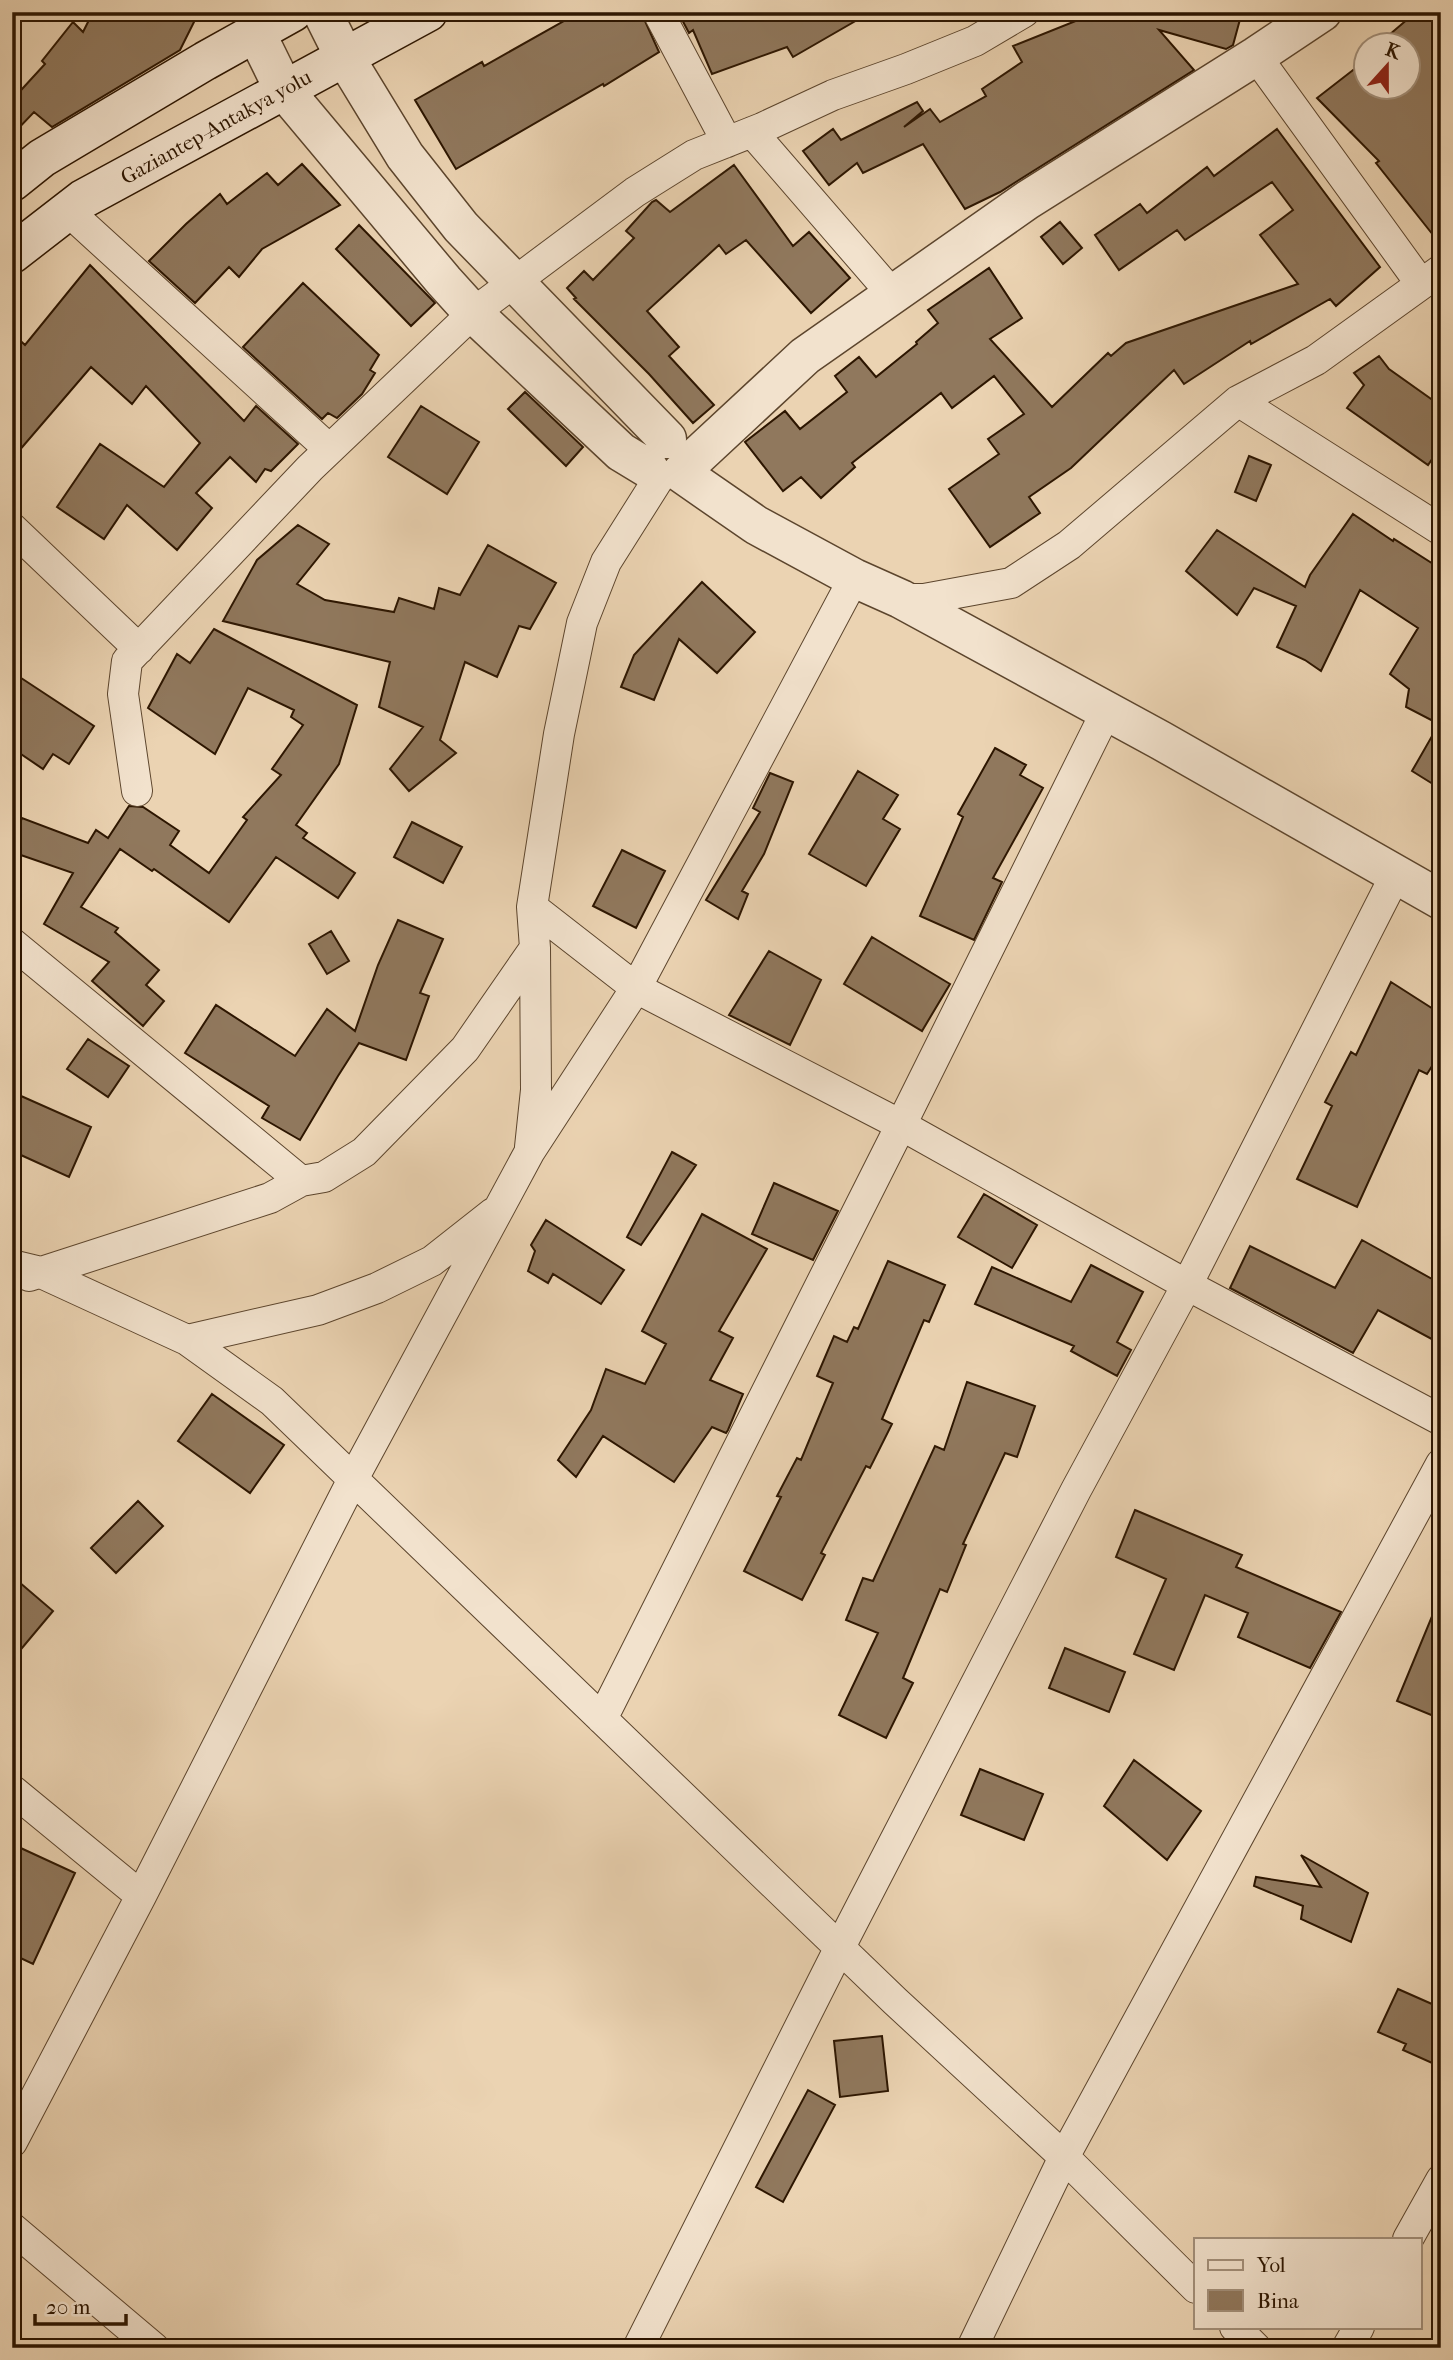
<svg xmlns="http://www.w3.org/2000/svg" width="1453" height="2360" viewBox="0 0 1453 2360" font-family="'IM FELL French Canon',serif">
<style>
.building{fill:#90785d;stroke:#2d1601;stroke-width:2}
.lines{fill:none;stroke-linecap:round;stroke-linejoin:round}
.minor-casing{stroke:#5c452d;stroke-width:32}
.tertiary-casing{stroke:#5c452d;stroke-width:41}
.secondary-casing{stroke:#2d1601;stroke-width:41}
.minor{stroke:#f2e2cd;stroke-width:30}
.tertiary{stroke:#f2e2cd;stroke-width:38}
.secondary{stroke:#f2e2cd;stroke-width:38}
.labels{text-anchor:middle;stroke-width:5;stroke-linejoin:round;paint-order:stroke}
.street-label{font-size:21px;fill:#2d1601;stroke:#f2e2cd}
</style>
<rect width="100%" height="100%" fill="#ebd3b2"/>
<filter id="stains"><feTurbulence type="fractalNoise" baseFrequency=".00286" numOctaves="4"/><feColorMatrix values="0 0 0 0 .2 0 0 0 0 .09 0 0 0 0 .02 0 0 0 .5 -.17"/></filter>
<radialGradient id="worn" r=".72"><stop offset=".6" stop-color="#630" stop-opacity="0"/><stop offset="1" stop-color="#630" stop-opacity=".3"/></radialGradient>
<path class="building" d="M93 12H199L180 50 52 127 34 112 12 135V100L45 64 42 61 73 22 83 32Z
M580 12H641L659 52 604 86 603 84 456 169 415 100 482 62 484 66Z
M678 12H871L793 57 787 47 712 74 693 30 689 33Z
M1098 12H1242L1233 45 1226 49 1159 30 1194 70 1000 192 965 209 923 144 863 173 857 163 829 185 803 151 833 129 841 140 917 102 923 111 904 127 930 109 940 122 986 96 982 89 1022 62 1013 46Z
M1416 12H1426L1441 30V245L1376 163 1379 161 1317 98 1366 60V88H1408V46H1385L1393 39 1389 35Z
M1277 129 1380 267 1336 306 1330 299 1251 344 1250 341 1184 384 1174 370 1071 468 1029 497 1040 513 990 547 949 489 999 454 988 439 1024 414 994 376 952 408 941 393 852 463 855 467 821 498 801 477 783 491 745 442 785 411 800 429 847 392 835 376 859 357 876 377 917 344 916 342 938 323 928 310 989 268 1022 318 990 339 1052 407 1108 353 1111 356 1126 343 1298 284 1260 235 1293 210 1272 182 1185 240 1177 230 1119 270 1095 235 1140 204 1147 213 1207 167 1214 176Z
M302 164 340 205 262 249 239 277 229 267 195 303 149 261 186 224 220 194 227 204 267 173 278 185Z
M734 165 793 246 809 232 850 278 811 313 746 240 726 254 719 245 647 311 679 347 669 356 714 405 693 423 649 374 574 299 576 298 567 288 584 271 593 280 634 238 626 231 652 202 656 200 670 212Z
M1060 222 1082 248 1063 264 1041 237Z
M359 225 435 303 411 326 336 249Z
M90 265 244 421 256 406 298 444 271 471 265 469 256 482 230 457 196 493 212 508 177 550 127 505 104 539 57 507 100 444 164 487 200 443 146 386 132 404 91 367 12 459V333L25 345Z
M303 283 379 355 370 370 375 373 362 394 337 418 328 413 322 419 243 347Z
M1379 356 1389 369 1441 406V446L1428 465 1347 408 1364 385 1354 373Z
M525 392 583 447 566 466 508 409Z
M421 406 479 442 447 494 388 457Z
M1249 456 1271 465 1256 501 1235 492Z
M1353 514 1393 541 1394 539 1441 569V789L1412 771 1439 724 1406 707 1409 689 1390 674 1418 628 1360 590 1321 671 1305 660 1277 647 1296 606 1254 588 1237 615 1186 571 1217 530 1305 587 1310 575Z
M298 525 329 544 297 584 325 600 394 612 399 598 434 609 439 588 460 595 488 545 556 583 530 629 519 626 497 677 465 662 440 740 456 753 409 791 390 769 423 727 379 707 390 662 223 621 257 560Z
M702 582 755 632 717 673 679 639 654 700 621 687 634 655Z
M214 629 357 705 339 764 296 825 307 833 303 838 355 873 338 898 276 857 229 922 154 869 152 871 120 849 81 907 118 928 115 932 159 970 146 985 164 1001 143 1026 92 981 109 962 44 924 73 873 12 852V844L22 818 88 843 96 830 108 838 129 806 143 807 179 831 170 845 209 873 247 820 243 817 281 775 272 769 303 725 291 717 294 710 248 688 215 754 148 708 177 654 190 663Z
M12 672 94 726 69 764 53 754 43 769 12 748Z
M995 748 1026 765 1020 775 1043 788 993 878 1002 882 974 940 920 916 963 817 958 814Z
M858 771 898 795 883 819 900 829 866 886 809 854Z
M770 773 793 782 764 854 742 891 748 894 738 919 706 900 760 812 753 808Z
M412 822 462 847 443 883 394 857Z
M622 850 665 871 636 928 593 906Z
M398 920 443 939 420 993 429 996 406 1060 359 1043 338 1076 300 1140 262 1118 269 1106 185 1053 216 1005 295 1056 327 1009 355 1031 378 965Z
M331 931 349 961 327 974 309 944Z
M872 937 950 984 922 1031 844 984Z
M769 951 821 980 790 1045 729 1015Z
M1391 982 1441 1014V1052L1427 1074 1419 1070 1357 1207 1297 1179 1332 1106 1325 1102 1351 1052 1356 1055Z
M88 1039 129 1066 108 1097 67 1069Z
M12 1092 91 1127 69 1177 12 1151Z
M672 1152 696 1165 641 1245 627 1237Z
M774 1183 838 1211 813 1260 752 1234Z
M984 1194 1037 1225 1012 1268 958 1237Z
M702 1214 767 1249 719 1331 733 1338 710 1380 743 1394 728 1430 726 1433 712 1427 674 1482 603 1436 576 1477 558 1460 591 1410 606 1369 645 1384 666 1344 642 1331Z
M546 1220 624 1270 601 1304 553 1274 548 1283 528 1271 535 1251 531 1245Z
M1362 1240 1441 1284V1344L1378 1310 1353 1353 1230 1288 1250 1246 1335 1288Z
M888 1261 945 1285 929 1322 924 1320 882 1419 892 1424 870 1468 866 1466 821 1553 825 1555 802 1600 744 1571 781 1497 777 1496 797 1458 801 1460 833 1383 817 1376 834 1336 847 1342 854 1327 858 1329Z
M1091 1265 1143 1292 1117 1342 1131 1350 1117 1376 1071 1351 1074 1346 975 1304 992 1267 1071 1302Z
M967 1382 1035 1406 1017 1457 1005 1453 963 1544 966 1545 947 1592 940 1589 903 1678 913 1683 886 1738 839 1715 878 1633 846 1620 863 1578 873 1581 935 1446 944 1450Z
M212 1394 284 1445 250 1493 178 1441Z
M138 1501 163 1526 116 1573 91 1548Z
M1135 1510 1242 1555 1236 1567 1341 1612 1310 1668 1238 1637 1248 1613 1205 1595 1174 1670 1134 1654 1166 1579 1116 1557Z
M12 1576 53 1611 12 1660Z
M1440 1597H1441V1719L1397 1701Z
M1065 1648 1125 1672 1109 1712 1049 1688Z
M1134 1760 1201 1811 1167 1860 1104 1806Z
M980 1769 1043 1794 1024 1840 961 1815Z
M12 1844 75 1873 33 1964 12 1954Z
M1301 1855 1368 1893 1351 1942 1301 1919 1303 1906 1254 1886 1256 1877 1321 1887Z
M1398 1989 1441 2008V2067L1403 2050 1406 2044 1378 2032Z
M882 2036 888 2091 840 2097 834 2041Z
M808 2090 835 2105 783 2202 756 2187Z"/>
<g class="lines">
<defs>
<path id="minor" d="M658 12 727 142
M1256 56 1421 284
M752 132 893 295
M68 211 329 449
M1238 401 1441 530
M12 528 139 649
M901 599H924L1011 583 1069 545 1238 401 1316 360 1441 270
M137 791 123 694 127 661 310 468 473 313 635 192 694 155 762 128 833 95 906 69 975 41 1024 12
M532 907 636 988 901 1125 1187 1285 1441 1420
M12 943 301 1181
M530 1147 536 1090 535 948 532 907 559 734 582 623 606 562 659 478
M12 1265 37 1271 187 1340 272 1401 895 2001 1064 2157 1196 2288
M29 1276 270 1198 301 1181 324 1177 364 1152 465 1049 535 948
M187 1340 318 1310 377 1288 432 1261 493 1213
M602 1719 901 1125 1106 712
M12 1790 141 1896
M12 2142 141 1896 352 1481 530 1151 636 988 854 578
M12 2228 154 2348
M1408 2239 1441 2180
M1235 2327 1256 2348
M638 2348 840 1947 1076 1490 1187 1285 1395 876
M972 2348 1064 2157 1441 1464
M1347 2348 1359 2327"/>
<path id="tertiary" d="M322 12 344 56 405 156 461 227 667 439
M256 33 284 90 444 281 473 313 621 452 649 469
M693 460 805 356 1026 201 1256 56 1322 12
M681 473 756 525 854 578 901 599 1160 740 1441 900"/>
<path id="secondary" d="M12 182 42 158 205 61 293 12
M12 254 83 199 428 12"/>
</defs>
<use href="#minor" class="minor-casing"/>
<use href="#tertiary" class="tertiary-casing"/>
<use href="#secondary" class="secondary-casing"/>
<use href="#minor" class="minor"/>
<use href="#tertiary" class="tertiary"/>
<use href="#secondary" class="secondary"/>
</g>
<g class="labels">
<g class="street-label">
<text transform="translate(216 127) rotate(-29)" y="7">Gaziantep-Antakya yolu</text>
</g>
</g>
<rect width="1453" height="2360" fill="none" stroke="#ebd3b2" stroke-width="42"/>
<rect x="14" y="14" width="1425" height="2332" fill="none" stroke="#2d1601" stroke-width="3.5"/>
<rect x="21" y="21" width="1411" height="2318" fill="none" stroke="#2d1601" stroke-width="2"/>
<rect x="1194" y="2238" width="228" height="91" fill="#f2e2cd" stroke="#a3907b" stroke-width="2"/>
<rect x="1208" y="2260" width="35" height="10" fill="#f2e2cd" stroke="#a3907b" stroke-width="2"/>
<text x="1257" y="2272" font-size="21" fill="#2d1601">Yol</text>
<rect x="1208" y="2290" width="35" height="21" fill="#90785d" stroke="#a3907b" stroke-width="2"/>
<text x="1257" y="2308" font-size="21" fill="#2d1601">Bina</text>
<g transform="translate(1387 66) rotate(21)"><circle r="33" fill="#f2e2cd" stroke="#a3907b" stroke-width="2"/>
<path d="M0-5L12 26L0 18L-12 26Z" fill="#8f2418"/>
<text y="-10" font-size="19" font-weight="bold" text-anchor="middle" fill="#2d1601">K</text>
</g>
<path d="M35 2314v10h91v-10" fill="none" stroke="#2d1601" stroke-width="3.5"/>
<text x="46" y="2314" font-size="21" fill="#2d1601" stroke="#f2e2cd" stroke-width="5" paint-order="stroke">20 m</text>
<rect width="100%" height="100%" filter="url(#stains)"/>
<rect width="100%" height="100%" fill="url(#worn)"/>
</svg>
